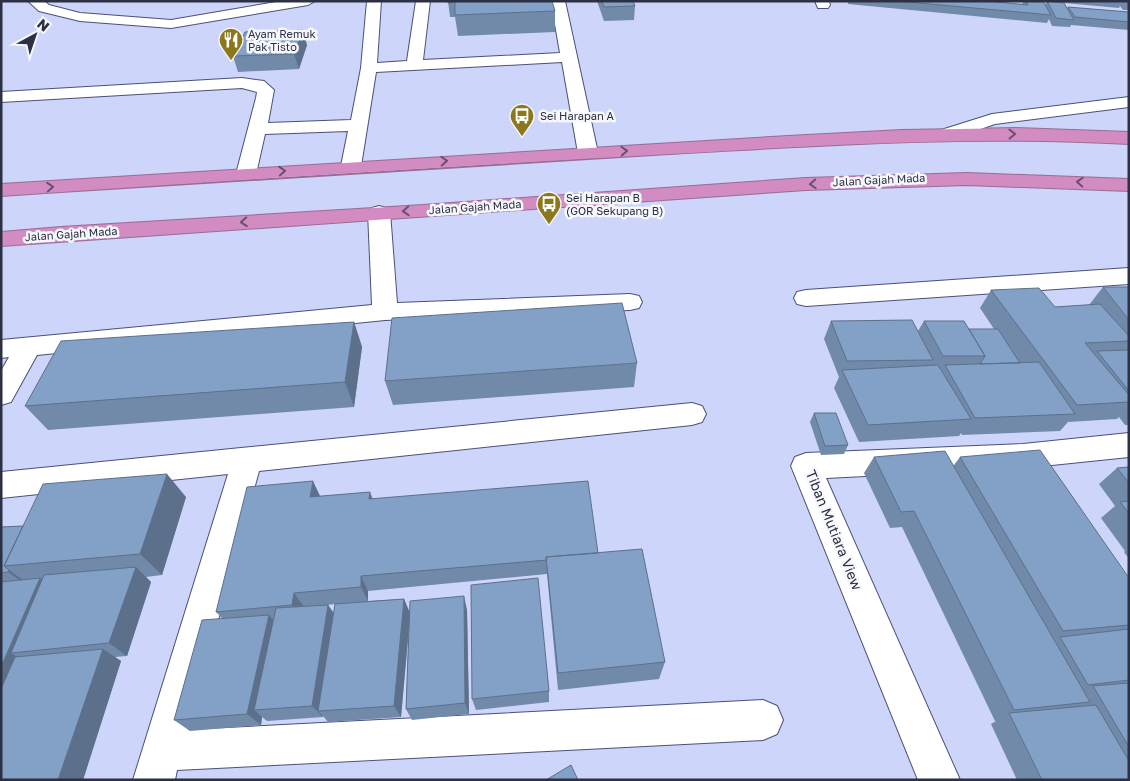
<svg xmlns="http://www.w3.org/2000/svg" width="1130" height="781" viewBox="0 0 1130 781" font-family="'Golos Text',sans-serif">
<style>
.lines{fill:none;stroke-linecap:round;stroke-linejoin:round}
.minor-casing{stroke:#4a5178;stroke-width:2}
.highway-casing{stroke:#986c95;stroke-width:2}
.minor{fill:#fff;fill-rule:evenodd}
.highway{fill:#d28cc2;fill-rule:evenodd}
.wall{fill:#718aaa;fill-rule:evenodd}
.shaded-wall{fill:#5c708b}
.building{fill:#83a0c6;stroke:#5c708b}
.oneway{stroke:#66506f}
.labels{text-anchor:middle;stroke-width:5;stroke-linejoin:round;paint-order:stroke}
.far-poi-label{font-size:11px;fill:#2c3042;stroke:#f7f8fd;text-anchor:start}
.far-street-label{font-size:11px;fill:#2c3042;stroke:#f7f8fd}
.street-label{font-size:14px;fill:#2c3042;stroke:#f7f8fd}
</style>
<rect width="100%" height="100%" fill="#cdd5fa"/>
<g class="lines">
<defs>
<path id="minor" d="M28 1H44L49 5 80 13 171 20 282 1H315L308 5 171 28 80 21 39 11Z
M367 1H381L377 63 407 61 416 1H430L423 60 560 53 551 1H565L598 153 595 157H581L578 153 562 62 376 72 361 166 358 170H344L341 166 348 131 265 134 256 174 253 178H239L236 174 256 98 257 92 242 88 1 102V92L242 78 264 81 274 90 268 123 351 120 361 68Z
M815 1H829L830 5 828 8H818Z
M1129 97V107L995 124 945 141 938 139 936 135 938 131 992 114Z
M379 206 386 208 390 212 397 303 630 294 639 296 642 302 639 308 630 310 385 320 37 355 11 402 1 405V371L9 357 1 358V340L372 305 368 212 372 208Z
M1129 268V284L806 306 797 304 794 298 797 292 806 290Z
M692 403 702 406 706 414 702 422 692 425 259 471 188 730 763 700 777 706 783 720 777 734 763 740 177 770 175 780H133L228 474 1 498V472Z
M1129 433V457L1023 468 826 478 960 780H918L791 466 795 457 806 453 1023 444Z"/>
<path id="highway" d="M1016 128 1129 132V144C970 135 811 146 653 155 435 167 218 181 1 196V184L788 136 902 130Z
M967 173 1129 179V191L967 185 806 190 1 246V232L61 227 423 205 806 178Z"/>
</defs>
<use href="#minor" class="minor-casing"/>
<use href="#highway" class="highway-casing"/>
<use href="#minor" class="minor"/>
<use href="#highway" class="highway"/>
</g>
<path class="wall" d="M448 1 555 11V32L458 36 455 17H450Z
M597 1H633L635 6 634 20 604 21Z
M848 1H986L1022 4 1024 1H1043L1045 5 1047 1H1044H1052L1054 2V1H1129V10H1123L1120 6 1119 8 1064 3 1067 8 1068 7 1129 12V30L1071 25 1070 27 1052 26 1049 19 1047 23 848 4Z
M307 45 299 69 238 72 233 56Z
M1103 287H1129V425H1125L1119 417 1117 419 1068 422 1060 431 962 435 961 433 959 436 859 442 834 388 839 377 824 339 831 321 918 331 924 321 969 329H994L980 308 991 290 1055 307 1089 305Z
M354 322 362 347 354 407 48 430 25 406Z
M637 363 634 387 393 405 385 381Z
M814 413 848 445 844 454 821 455 810 422Z
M874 457 954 465 960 457 1129 578V780H1017L991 724 996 721H995L902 527 890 528 864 473Z
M1129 467V559L1124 552 1125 551 1101 518 1115 506 1099 484 1117 468Z
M320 496 372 499 598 553 665 662 659 679 558 690 547 574 368 591V601L404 599 409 612 467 610 469 714 412 720 406 709 409 630 401 717 328 722 323 716V717L267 721 262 717 261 725 190 731 174 720 222 618 216 612ZM335 604 334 613 328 605Z
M186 497 162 575 146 577 151 582 127 656 115 657 121 661 83 780H1V527L23 526Z
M549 691V702L476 710 472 699Z"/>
<path class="shaded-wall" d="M303 30 307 45 299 69 294 54Z
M354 322 362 347 354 407 345 382Z
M167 474 186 497 162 575 140 554Z
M313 481 321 498 310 497Z
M370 492 376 508 369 499Z
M136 567 151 582 127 656 109 643Z
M9 570 30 585 29 587 8 572Z
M361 576 368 591V601L361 587Z
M40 578 59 593 11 653 30 664 1 734V667Z
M294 593 304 607 302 619 292 605Z
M464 596 467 610 469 714 465 703Z
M404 599 410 613 401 717 394 706Z
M328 605 337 619 318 711 323 716V717L312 706Z
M269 615 280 629 254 710 262 717 261 725 247 714Z
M103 649 121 661 83 780H58Z"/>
<path class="building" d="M448 1H455V2L448 3Z
M455 1H552L555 11 455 15Z
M602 1H633L635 6 604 7Z
M897 1H986L1028 5 1026 1H1043L1051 15Z
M1047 1 1064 3 1074 20 1056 18Z
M1068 7 1129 12V22L1075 17Z
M303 30 294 54 233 56 245 32Z
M1103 287H1129V320Z
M1039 288 1055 307 1100 304 1129 336V341L1085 343 1129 395V402L1077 405 991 290Z
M622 303 637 363 385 381 392 318Z
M912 320 933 360 847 361 831 321Z
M924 321H964L985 356H943Z
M354 322 345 382 25 406 61 341Z
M969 329H998L1020 363 980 364 985 356Z
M1129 350V391L1097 351Z
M1039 362 1075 414 975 418 945 365Z
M938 365 971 419 868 425 842 370Z
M814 413H836L848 445 825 446Z
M1040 450 1129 578V625L1063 631 960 457Z
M945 451 1090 702 1014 710 914 511 901 512 874 457Z
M1129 467V483L1117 468Z
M167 474 140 554 4 566 43 484Z
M313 481 310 497 370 492 369 499 588 481 598 553 546 557 547 560 361 576V587L294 593 292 605 216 612 247 487Z
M1129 501V513L1120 502Z
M23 526 4 566 9 570 8 572 1 573V527Z
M642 549 665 662 558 673 546 557Z
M136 567 109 643 11 653 44 575Z
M40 578 1 667V582Z
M538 578 549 691 472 699 471 585Z
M464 596 465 703 406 709 410 601Z
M404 599 394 706 318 711 335 604Z
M328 605 312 706 254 710 276 608Z
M269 615 247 714 174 720 202 620Z
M1129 629V680L1088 685 1060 637Z
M103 649 58 780H1V689L15 657Z
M1129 683V747L1093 686Z
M1096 705 1129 761V780H1042L1009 713Z
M571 765 578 780H546Z"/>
<defs><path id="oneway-chevron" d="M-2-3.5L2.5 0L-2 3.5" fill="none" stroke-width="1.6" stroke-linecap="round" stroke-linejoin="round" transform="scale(1.25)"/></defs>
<g class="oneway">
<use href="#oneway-chevron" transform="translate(1012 134) rotate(-1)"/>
<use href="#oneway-chevron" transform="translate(624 151) rotate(-3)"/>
<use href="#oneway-chevron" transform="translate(444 161) rotate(-3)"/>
<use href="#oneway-chevron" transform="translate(282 171) rotate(-4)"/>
<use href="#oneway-chevron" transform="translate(1080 182) rotate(-177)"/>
<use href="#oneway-chevron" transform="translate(813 184) rotate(177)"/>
<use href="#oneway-chevron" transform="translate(50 187) rotate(-4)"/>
<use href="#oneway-chevron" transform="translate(406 211) rotate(177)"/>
<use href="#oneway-chevron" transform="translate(244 222) rotate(176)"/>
</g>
<defs>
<symbol id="restaurant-pin" viewBox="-11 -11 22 30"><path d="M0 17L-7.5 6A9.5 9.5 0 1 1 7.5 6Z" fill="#8c771b" stroke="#f7f8fd"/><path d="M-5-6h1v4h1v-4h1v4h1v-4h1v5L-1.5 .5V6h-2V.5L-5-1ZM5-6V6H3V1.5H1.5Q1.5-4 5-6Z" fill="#fff"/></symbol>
<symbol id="bus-pin" viewBox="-11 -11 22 30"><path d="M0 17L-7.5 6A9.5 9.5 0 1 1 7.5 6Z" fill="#8c771b" stroke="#f7f8fd"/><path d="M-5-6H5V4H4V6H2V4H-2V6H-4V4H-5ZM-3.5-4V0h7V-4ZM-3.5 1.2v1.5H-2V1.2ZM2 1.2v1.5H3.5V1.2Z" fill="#fff"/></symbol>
</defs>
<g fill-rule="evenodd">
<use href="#restaurant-pin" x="217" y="26" width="28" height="38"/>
<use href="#bus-pin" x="508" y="102" width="28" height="38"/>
<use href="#bus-pin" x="535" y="190" width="28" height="38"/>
</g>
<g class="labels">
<g class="far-poi-label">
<text x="248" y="38">Ayam Remuk<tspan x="248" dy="13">Pak Tisto</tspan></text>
<text x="540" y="120">Sei Harapan A</text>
<text x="566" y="202">Sei Harapan B<tspan x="566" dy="13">(GOR Sekupang B)</tspan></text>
</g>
<g class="far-street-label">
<text transform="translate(879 180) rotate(-3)" y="4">Jalan Gajah Mada</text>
<text transform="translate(475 207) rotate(-4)" y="4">Jalan Gajah Mada</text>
<text transform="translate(71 234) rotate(-4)" y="4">Jalan Gajah Mada</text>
</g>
<g class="street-label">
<text transform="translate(834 530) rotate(68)" y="5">Tiban Mutiara View</text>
</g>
</g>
<rect width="1130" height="781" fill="none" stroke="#2c3042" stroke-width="5"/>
<g transform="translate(35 35) rotate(40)" stroke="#f7f8fd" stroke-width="4" paint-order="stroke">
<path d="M0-4L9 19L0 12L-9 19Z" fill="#2c3042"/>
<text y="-8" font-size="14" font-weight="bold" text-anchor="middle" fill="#2c3042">N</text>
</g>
</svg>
